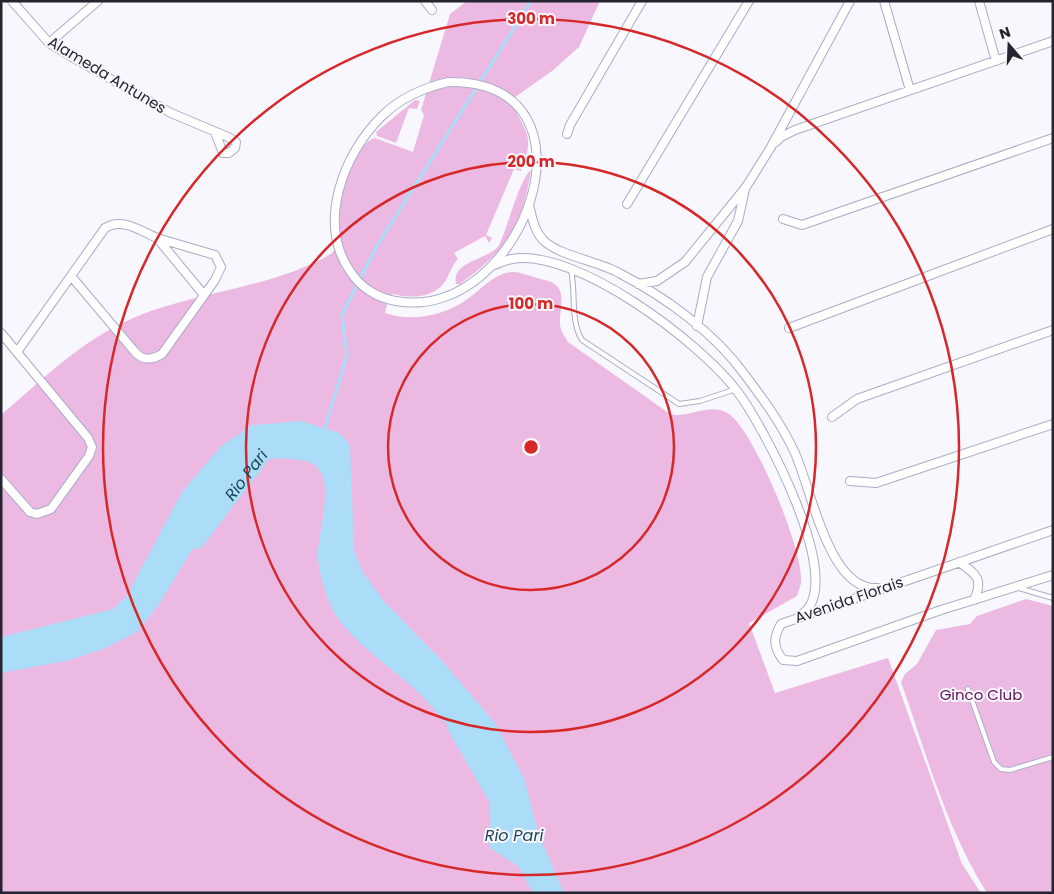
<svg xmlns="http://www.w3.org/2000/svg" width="1054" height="894" viewBox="0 0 1054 894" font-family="Poppins,sans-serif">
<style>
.green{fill:#ecb9e3}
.water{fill:#abddf8}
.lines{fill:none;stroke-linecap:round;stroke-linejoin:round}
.stream{stroke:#abddf8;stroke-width:3}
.river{stroke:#abddf8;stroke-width:18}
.lane-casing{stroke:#aaacc7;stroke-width:6}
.street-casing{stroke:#aaacc7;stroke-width:10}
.lane{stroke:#fff;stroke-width:4}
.street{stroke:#fff;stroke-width:8}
.ring{fill:none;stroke:#d62828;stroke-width:2.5}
.labels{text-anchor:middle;stroke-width:4;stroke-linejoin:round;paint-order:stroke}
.street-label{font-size:15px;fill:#24252f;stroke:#f7f7fd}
.park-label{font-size:15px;fill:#5d1056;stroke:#f7f7fd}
.water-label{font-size:16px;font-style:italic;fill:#1d4457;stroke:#f7f7fd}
.centre{fill:#d62828;stroke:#f7f7fd;stroke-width:2.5}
.ring-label{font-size:15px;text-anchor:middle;font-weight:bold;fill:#d62828;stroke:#f7f7fd;stroke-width:4;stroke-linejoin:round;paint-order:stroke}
</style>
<rect width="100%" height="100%" fill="#f7f7fd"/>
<path class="green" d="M467 1H600L579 47 552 71 511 100C525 134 536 133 521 171L514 169 486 235 492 238 489 243 485 236 454 253 458 259C452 265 450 273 446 280 436 298 411 299 393 294L388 300 385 313C411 322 443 316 466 300 480 291 495 271 515 272 522 273 530 276 537 278 544 280 553 281 558 287 566 298 557 317 561 329 562 333 566 338 568 342L670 414C689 419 710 401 729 414 754 431 804 551 801 582 801 586 798 592 797 596L749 623 775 693 888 658 962 864 981 893H1V415C44 378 85 337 138 316 197 292 274 287 329 255 345 245 338 221 340 206 342 189 356 142 375 138L413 152 424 115 421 110 450 14Z
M415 100 420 101 417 109 409 108 396 143 377 136 376 132Z
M531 170C522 228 506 250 460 284H456C451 260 490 260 499 245 507 230 520 177 531 170Z
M1026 599 1053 606V893H987C946 828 926 753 901 682L905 674 917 664 936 630 970 624 977 616Z"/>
<path class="water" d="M301 421 339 433 350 445 354 550 362 571 383 600 443 662 495 723 524 778 539 835 564 893H533L519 867 490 848C490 823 492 797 485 773 482 760 467 746 458 737 444 721 430 703 415 689 389 666 357 645 337 617 327 603 317 569 318 552 319 530 334 484 317 467 308 457 272 457 259 461 245 466 237 479 229 489L158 606 137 632 106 648 70 660 1 673V637L113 609 126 597 182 492 222 445 253 425Z"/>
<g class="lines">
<path class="stream" d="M324 431 347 355 342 315 375 249 531 1"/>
<g class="river">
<path id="s1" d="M196 540 264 451 271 450"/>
<path d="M457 728 498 799"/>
</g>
<defs>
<path id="lane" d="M571 270C576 292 570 321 582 340L679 404 700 401 736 389
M1019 588 1053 598
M968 689 994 762 1001 769 1010 770 1053 757"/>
<path id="street" d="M12 1 49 43 77 60 171 113 228 137 236 142 235 148 229 153H223L215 132
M425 1 432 10
M884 1 910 90
M979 1 996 61
M49 43 98 1
M448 82C611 79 523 324 396 301 377 298 360 287 350 271 317 223 343 154 382 116 400 98 423 88 448 82Z
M567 134 570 125 642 1
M776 142 781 137 795 130 1053 41
M627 204 749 1
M529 205C532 217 534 230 543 240 559 256 598 261 619 273 665 297 714 332 745 375 763 399 781 423 794 451 811 486 828 592 878 588
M783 219 802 225 1053 138
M494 265C500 263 506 260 512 259 576 248 700 342 737 391 763 425 848 583 802 614
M71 276 135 352C143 361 152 360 162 354L215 280 221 267 215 255 157 238 204 295
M638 284 657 281 685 262 746 187 771 147 850 1
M697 326 707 277 738 221 745 189
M789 328 1053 229
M1 333 88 438 92 447 89 456 51 509 37 514 30 512 1 479
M17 352 105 228C122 217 141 231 157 238
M832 417 857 399 1053 330
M850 481 876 483 1053 424
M1053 530 781 624C773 638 773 647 783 660L797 661 941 610 1053 575
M959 562C976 574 984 579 974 600"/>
</defs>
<use href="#lane" class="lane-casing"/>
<use href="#street" class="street-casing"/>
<use href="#lane" class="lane"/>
<use href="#street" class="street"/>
</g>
<g class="ring">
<circle cx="531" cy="447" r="143"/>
<circle cx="531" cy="447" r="285"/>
<circle cx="531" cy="447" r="428"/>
</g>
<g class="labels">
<g class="street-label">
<text transform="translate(107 75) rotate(31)" y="5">Alameda Antunes</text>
<text transform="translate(849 600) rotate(-19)" y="5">Avenida Florais</text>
</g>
<g class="park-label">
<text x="981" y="700">Ginco Club</text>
</g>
<g class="water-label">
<text dy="6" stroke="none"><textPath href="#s1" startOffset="82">Rio Pari</textPath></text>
<text x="514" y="841">Rio Pari</text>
</g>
</g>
<circle cx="531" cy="447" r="8" class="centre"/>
<g class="ring-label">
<text x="531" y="24">300 m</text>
<text x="531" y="167">200 m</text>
<text x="531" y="309">100 m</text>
</g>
<rect width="1054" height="894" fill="none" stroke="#24252f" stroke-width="5"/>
<g transform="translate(1009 45) rotate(341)" stroke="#f7f7fd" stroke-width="4" paint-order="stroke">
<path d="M0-4L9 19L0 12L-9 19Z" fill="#24252f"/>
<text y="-8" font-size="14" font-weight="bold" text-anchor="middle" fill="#24252f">N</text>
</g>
</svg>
